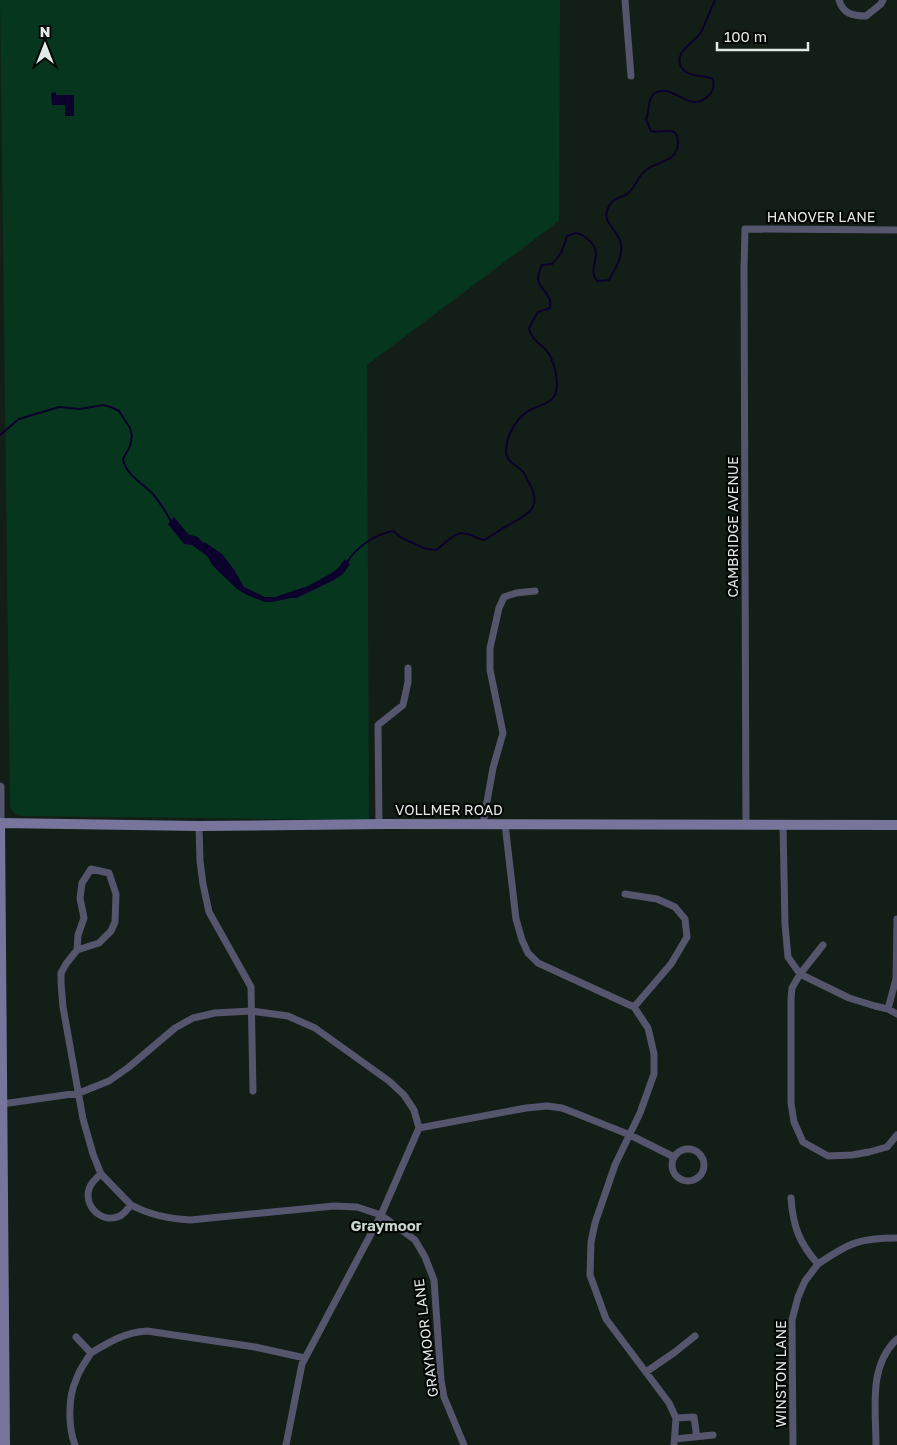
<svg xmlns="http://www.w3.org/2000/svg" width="897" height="1445" viewBox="0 0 897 1445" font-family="'Golos Text',sans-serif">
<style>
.green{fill:#06371e}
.water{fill:#0c002d}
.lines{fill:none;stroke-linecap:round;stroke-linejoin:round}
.stream{stroke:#0c002d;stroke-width:2}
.minor{stroke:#55556d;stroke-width:7}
.tertiary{stroke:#55556d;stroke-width:9}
.secondary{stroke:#77759c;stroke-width:10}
.labels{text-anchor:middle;stroke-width:4.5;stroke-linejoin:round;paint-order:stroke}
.street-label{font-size:14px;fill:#e2eae5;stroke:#040705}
.neighbourhood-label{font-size:15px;font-weight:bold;fill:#c8d7cd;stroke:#040705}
</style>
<rect width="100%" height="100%" fill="#131e17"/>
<path class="green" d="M0 0H560L559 221 367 365 369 820 23 816C17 815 13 813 10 807Z"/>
<path class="water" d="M56 92V95H74V116H65V105H52L51 93Z
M174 517 188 534 198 537 202 542 206 543 222 554 235 571 241 582 244 587 265 597H275L308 586 330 574 338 568 345 559 350 564 343 574 334 580 305 594 296 598H291L272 602H265L247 595 237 589 213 566 207 556 192 545 184 544 168 524Z"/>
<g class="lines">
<path class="stream" d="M0 435 19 419 59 407 80 409 103 405 111 407 119 411 130 428 132 436 130 446 123 459C126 475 141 482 152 493 160 502 166 512 172 523
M347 562C357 547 375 534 393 531L402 538 426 549 436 550C446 543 455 530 468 534 474 536 478 539 484 540 492 536 499 530 507 526 526 515 544 509 529 483 527 478 525 473 521 470 514 464 505 460 506 450 507 434 517 416 532 409 540 405 553 403 556 392 559 380 554 358 545 349 537 341 532 340 529 328L538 312 550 308C554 289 529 290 542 265L552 264C562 254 563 249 567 236 573 233 577 232 582 235 610 252 585 266 597 281L609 280C615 270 623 256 621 244 619 229 597 222 611 203 615 197 622 198 627 194 636 188 637 176 646 170 657 161 679 162 678 142 678 139 677 134 674 132 669 129 658 133 651 131L646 119C650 111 647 98 655 93 674 82 690 117 710 94 714 89 714 85 713 79 704 75 694 77 686 72 684 71 683 69 681 67 674 50 694 44 701 32 706 22 710 11 715 0"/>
<path class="minor" d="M625 0 631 76
M839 0C843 14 853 16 866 16L881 4 883 0
M379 824 378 725 403 705 408 682V668
M483 824 493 768 503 733 490 670V648L499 608 504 597 516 593 535 591
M505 824 516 919 522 940 528 953 538 963 634 1007
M746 825 744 268 745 229 897 230
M783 825 785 925 788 957 800 974 849 998 875 1006 888 1009 897 1014
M199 826 200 861 203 884 209 912 251 987 253 1091
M625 894 657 899 675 907 685 919 687 937 671 964 634 1007 648 1028 654 1054V1074L640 1113 615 1165 595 1223 591 1242 590 1275 606 1319 669 1403 676 1418 674 1445
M823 945 800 974 792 988 791 999V1103L794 1122 803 1142 828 1156 852 1155 869 1152 887 1147 897 1135
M77 950 78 935 84 918 80 898 82 883 91 869 109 873 116 894 115 922 111 931 99 943 77 950 66 964 61 973V983L63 1007 83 1119 93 1154 101 1174 131 1205
M888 1009 896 979 897 919
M2 1104 79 1093 109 1081 129 1067 175 1028 193 1018 215 1013 251 1011 288 1016 315 1028 389 1081 404 1095 414 1110 419 1128 526 1108 547 1106 562 1108 575 1113 630 1135 674 1157
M672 1165a16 16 0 1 1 32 0a16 16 0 1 1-32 0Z
M101 1174C96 1178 91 1183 89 1189 84 1207 102 1224 120 1216 124 1214 128 1208 131 1205 150 1215 169 1219 190 1220L334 1206 357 1207 381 1215 415 1240 425 1257 434 1280 441 1380 444 1397 464 1445
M791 1198C793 1226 799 1243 818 1264L805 1281 798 1297 792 1320 793 1445
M818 1264C849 1243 859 1238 897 1238
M76 1337 91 1353C109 1342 126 1332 147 1331L255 1347 305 1358
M646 1372 675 1352 695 1336
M676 1418 694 1417 696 1431V1437
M675 1439 713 1435
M75 1445C68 1427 68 1397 76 1380 79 1370 86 1361 91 1353
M286 1445 302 1364 381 1215 419 1128
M876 1445C876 1409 868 1366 897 1339"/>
<path class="tertiary" d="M0 787V823"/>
<path class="secondary" d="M0 823 199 826 386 824 897 825
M0 823 5 1445"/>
</g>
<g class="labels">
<g class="street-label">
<text x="821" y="222">HANOVER LANE</text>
<text transform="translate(733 527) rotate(-90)" y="5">CAMBRIDGE AVENUE</text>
<text x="449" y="815">VOLLMER ROAD</text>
<text transform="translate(426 1338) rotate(-97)" y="5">GRAYMOOR LANE</text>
<text transform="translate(781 1374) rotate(-90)" y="5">WINSTON LANE</text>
</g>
<g class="neighbourhood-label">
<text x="386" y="1231">Graymoor</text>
</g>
</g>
<g transform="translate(45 45)" stroke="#040705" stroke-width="4" paint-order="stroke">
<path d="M0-4L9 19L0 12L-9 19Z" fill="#e2eae5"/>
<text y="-8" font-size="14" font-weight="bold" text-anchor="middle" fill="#e2eae5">N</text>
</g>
<path d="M717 42v8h91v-8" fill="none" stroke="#e2eae5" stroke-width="2.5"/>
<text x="724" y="42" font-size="15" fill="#e2eae5" stroke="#040705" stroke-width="4" paint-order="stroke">100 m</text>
</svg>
